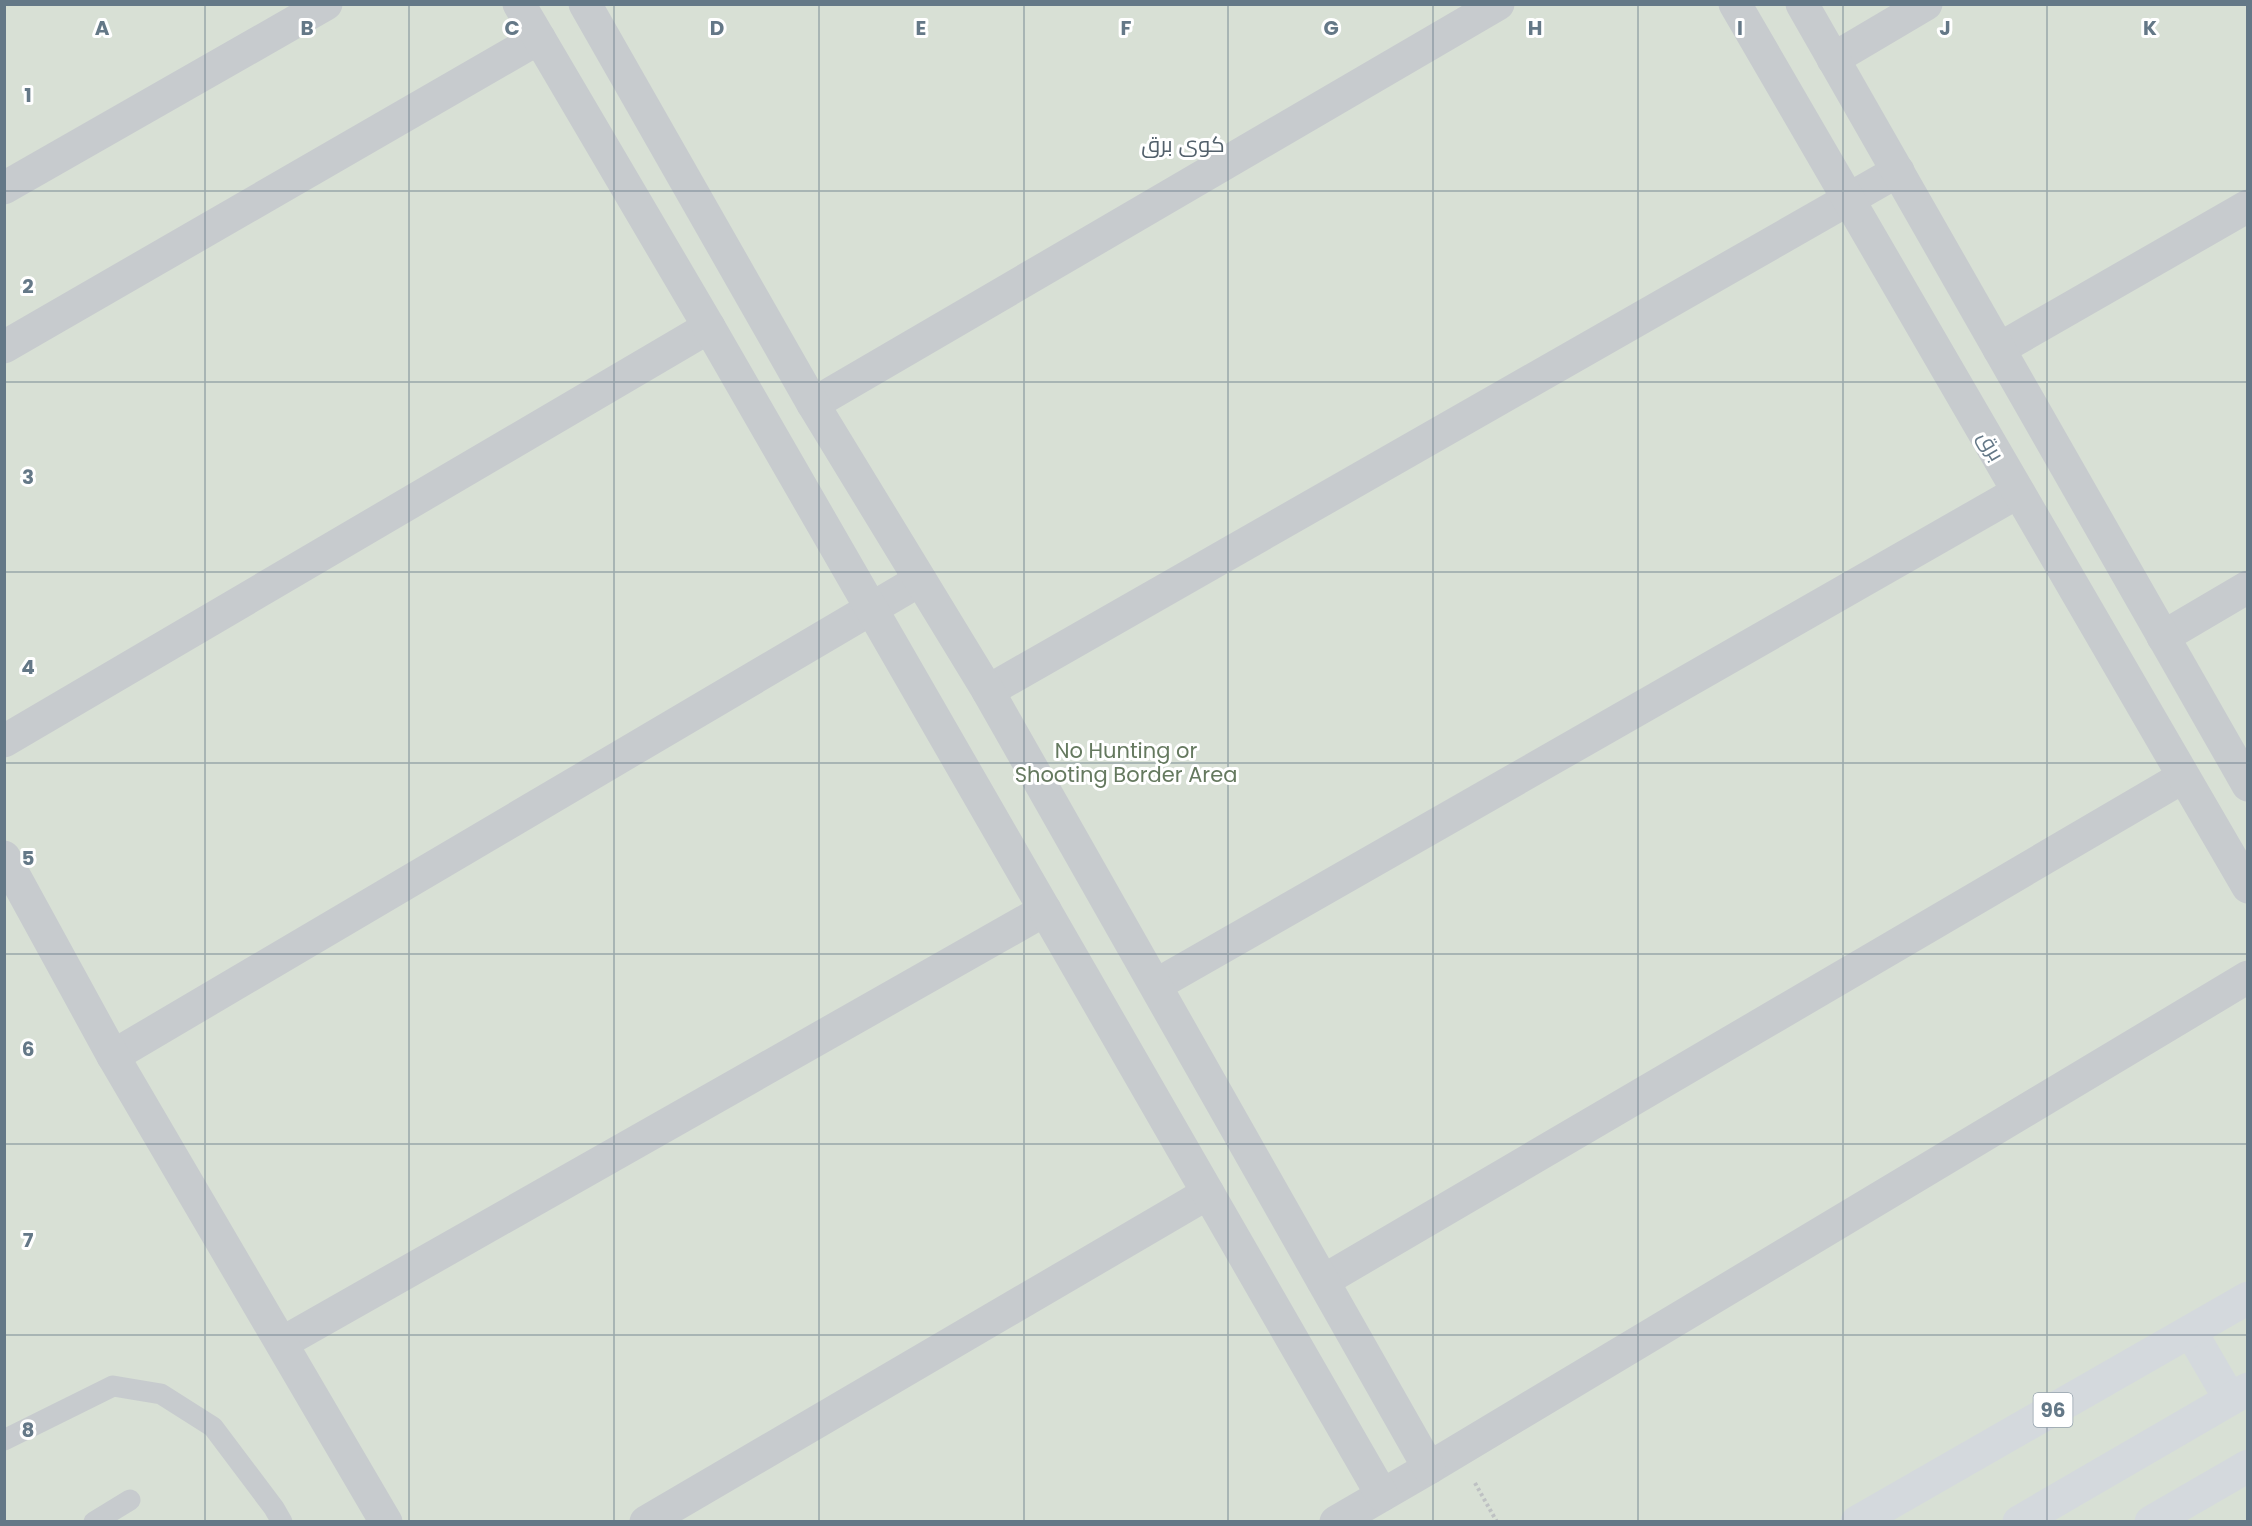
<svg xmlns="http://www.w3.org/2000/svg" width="2252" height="1526" viewBox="0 0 2252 1526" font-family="Poppins,Cairo,sans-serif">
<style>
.green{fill:#d8e0d5}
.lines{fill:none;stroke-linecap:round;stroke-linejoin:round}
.path{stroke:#bec1c3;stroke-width:4;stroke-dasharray:3 3;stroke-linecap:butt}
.service{stroke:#c7cbce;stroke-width:21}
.minor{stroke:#c7cbce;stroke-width:33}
.tertiary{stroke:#c7cbce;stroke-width:33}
.secondary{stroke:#d4d9dd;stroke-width:33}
.primary{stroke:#d4d9dd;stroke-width:33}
.grid{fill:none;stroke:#647887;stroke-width:1.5;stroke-opacity:0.55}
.labels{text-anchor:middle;stroke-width:6;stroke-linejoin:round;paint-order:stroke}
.shield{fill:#fff;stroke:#92a0ab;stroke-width:1.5}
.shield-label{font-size:20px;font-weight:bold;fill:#647887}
.street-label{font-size:21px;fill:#647887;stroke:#fff}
.park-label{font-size:21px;fill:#65795f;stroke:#fff}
.neighbourhood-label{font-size:22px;fill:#53616c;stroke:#fff}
.grid-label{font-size:20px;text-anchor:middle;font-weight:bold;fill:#647887;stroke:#fff;stroke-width:6;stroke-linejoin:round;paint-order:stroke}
</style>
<rect width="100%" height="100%" fill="#f7f7f4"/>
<path class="green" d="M5 5H2247V1521L5 1522Z"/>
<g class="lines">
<path class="path" d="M1475 1483 1497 1522"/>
<path class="service" d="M4 1440 113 1386 161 1394 213 1427 274 1508 282 1522
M94 1522 130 1500"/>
<path class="minor" d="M1833 59 1926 4
M4 188 326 4
M4 347 539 38
M1999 349 2248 206
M813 404 1498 4
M2163 637 2248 587
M988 691 1898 171
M4 741 709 327
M1156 985 2018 492
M113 1056 920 580
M1323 1281 2183 777
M282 1343 1045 910
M646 1522 1208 1193
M1336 1522 1429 1468 2248 977"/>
<path class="tertiary" d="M519 4 709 327 1382 1495
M585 4 813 404 988 691 1429 1468
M1735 4 2248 887
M1802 4 2248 785
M4 857 113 1056 386 1522"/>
<path class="secondary" d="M2191 1332 2230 1399
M2151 1522 2248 1466"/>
<path class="primary" d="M1857 1522 2248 1298
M2019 1522 2248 1389"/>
</g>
<path class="grid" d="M205 4V1522M409 4V1522M614 4V1522M819 4V1522M1024 4V1522M1228 4V1522M1433 4V1522M1638 4V1522M1843 4V1522M2047 4V1522M4 191H2248M4 382H2248M4 572H2248M4 763H2248M4 954H2248M4 1144H2248M4 1335H2248"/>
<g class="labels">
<rect class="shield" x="2033.5" y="1393" width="39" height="34" rx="4.5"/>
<g class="shield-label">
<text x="2053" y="1417">96</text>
</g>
<g class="street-label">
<text transform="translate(1991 446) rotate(60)" y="7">برق</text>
</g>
<g class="park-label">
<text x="1126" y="758">No Hunting or<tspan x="1126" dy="24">Shooting Border Area</tspan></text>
</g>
<g class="neighbourhood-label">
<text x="1183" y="152">کوی برق</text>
</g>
</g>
<g class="grid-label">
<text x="102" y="35">A</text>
<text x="307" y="35">B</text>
<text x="512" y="35">C</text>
<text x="717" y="35">D</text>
<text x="921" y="35">E</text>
<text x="1126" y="35">F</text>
<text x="1331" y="35">G</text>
<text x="1535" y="35">H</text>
<text x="1740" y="35">I</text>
<text x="1945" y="35">J</text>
<text x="2150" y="35">K</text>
<text x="28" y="102">1</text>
<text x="28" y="293">2</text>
<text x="28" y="484">3</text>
<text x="28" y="674">4</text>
<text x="28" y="865">5</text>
<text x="28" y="1056">6</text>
<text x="28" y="1247">7</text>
<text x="28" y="1437">8</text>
</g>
<rect width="2252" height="1526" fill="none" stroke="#647887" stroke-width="12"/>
</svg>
